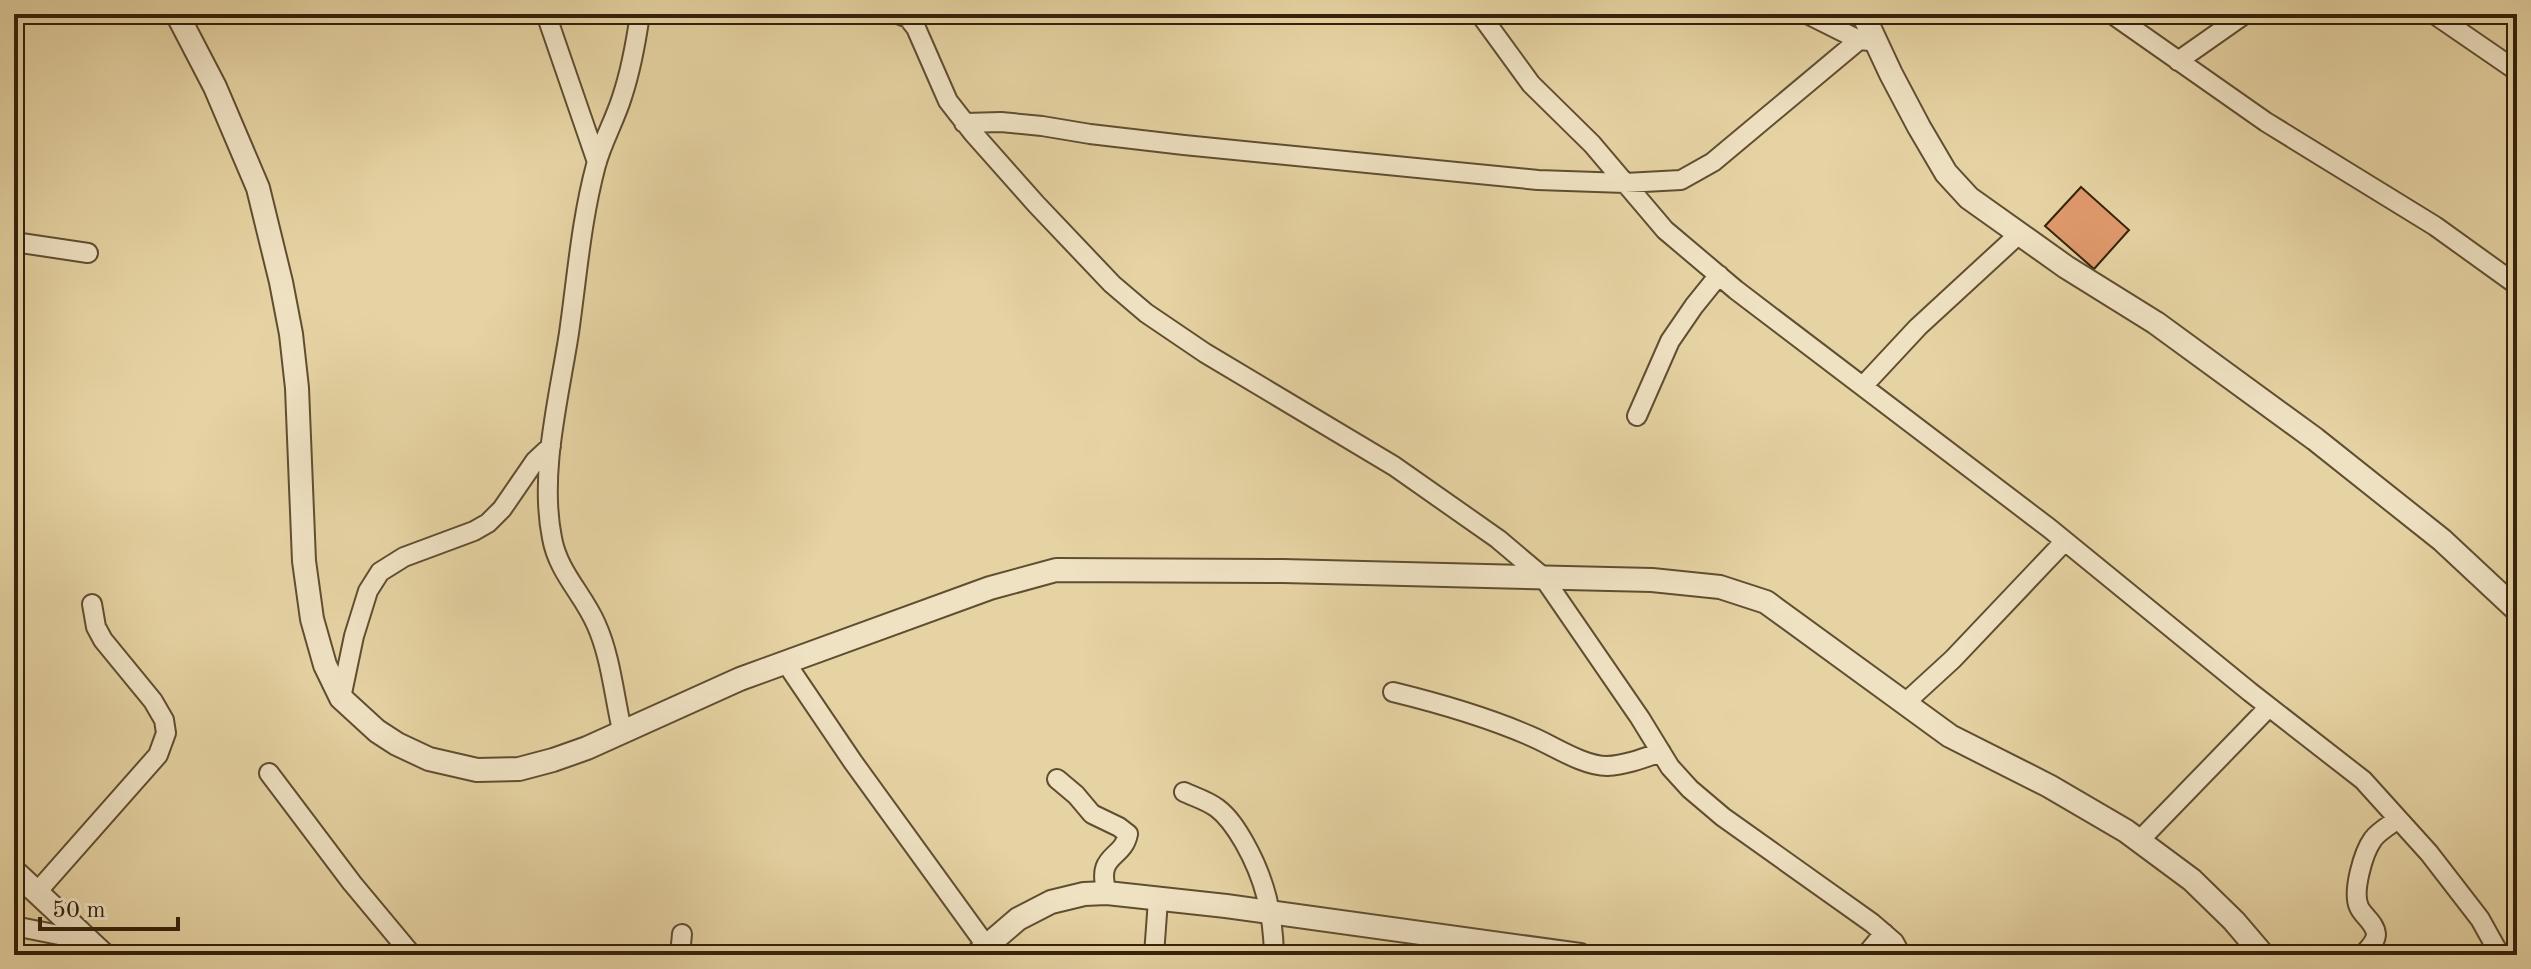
<svg xmlns="http://www.w3.org/2000/svg" width="2531" height="969" viewBox="0 0 2531 969" font-family="'Old Standard TT',serif">
<style>
.building{fill:#e0996d;stroke:#34220b;stroke-width:2}
.lines{fill:none;stroke-linecap:round;stroke-linejoin:round}
.minor-casing{stroke:#604e31;stroke-width:22}
.tertiary-casing{stroke:#604e31;stroke-width:26}
.minor{stroke:#efe2c3;stroke-width:18}
.tertiary{stroke:#efe2c3;stroke-width:22}
</style>
<rect width="100%" height="100%" fill="#e6d3a3"/>
<filter id="stains"><feTurbulence type="fractalNoise" baseFrequency=".0025" numOctaves="4"/><feColorMatrix values="0 0 0 0 .2 0 0 0 0 .09 0 0 0 0 .02 0 0 0 .5 -.17"/></filter>
<radialGradient id="worn" r=".72"><stop offset=".6" stop-color="#630" stop-opacity="0"/><stop offset="1" stop-color="#630" stop-opacity=".3"/></radialGradient>
<path class="building" d="M2081 187 2129 230 2094 269 2045 226Z"/>
<g class="lines">
<defs>
<path id="minor" d="M546 14 597 162
M898 14 908 18 916 28 948 101 973 133 1036 204 1112 284 1146 313 1205 353 1394 466 1498 539 1543 577 1640 718 1670 767 1690 789 1723 817 1872 923 1894 942 1901 955
M1480 14 1531 84 1592 144 1665 230 1736 290 2049 528 2250 692 2363 780 2429 853 2480 919 2500 955
M1807 14 1859 40 1870 41
M2112 14 2266 122 2435 226 2517 285
M2434 14 2517 71
M2178 61 2245 14
M964 123 1001 122 1042 126 1090 134 1184 145 1538 180 1625 183 1681 180 1713 162 1859 40
M14 242 88 253
M1863 386 1918 327 2019 234
M1637 416 1670 341 1694 306 1719 275
M786 663 853 762 993 955
M1393 692C1438 703 1484 716 1528 735 1551 744 1582 766 1607 766 1626 765 1644 758 1661 752
M341 698 354 636 368 591 380 572 404 557 474 531 488 523 502 509 535 461 551 446
M1905 703 1953 659 2065 541
M622 730C614 696 611 657 596 624 583 594 558 572 552 538 539 473 559 398 569 333 577 277 581 221 596 165 602 142 615 120 622 97 631 70 636 42 640 14
M269 773 352 883 412 955
M1057 779 1076 795 1092 814 1119 827 1128 834C1123 860 1095 853 1107 893
M1184 792C1195 797 1208 801 1217 808 1229 817 1237 830 1244 842 1265 879 1273 913 1274 955
M2139 841 2269 707
M37 892 158 755 166 733 164 720 153 701 103 640 96 627 92 604
M14 926 89 941
M680 955 682 934
M1154 955 1158 900
M1866 955 1884 933
M2363 955C2368 949 2376 942 2376 934 2375 923 2363 916 2359 907 2352 892 2363 853 2373 839 2379 831 2390 825 2398 819"/>
<path id="tertiary" d="M177 14 215 87 258 188 281 282 291 334 297 388 304 561 312 619 325 665 341 698 377 731 397 744 429 759 477 770 519 769 553 760 587 748 740 679 990 588 1056 570 1283 571 1652 580 1720 587 1766 602 1950 736 2049 786 2126 831 2192 880 2234 921 2263 955
M1863 14 1891 74 1919 127 1946 173 1969 198 2066 267 2156 323 2315 439 2442 540 2517 610
M14 871 104 955
M976 955 1018 919 1051 902 1084 894 1107 893 1226 906 1580 955"/>
</defs>
<use href="#minor" class="minor-casing"/>
<use href="#tertiary" class="tertiary-casing"/>
<use href="#minor" class="minor"/>
<use href="#tertiary" class="tertiary"/>
</g>
<rect width="2531" height="969" fill="none" stroke="#e6d3a3" stroke-width="48"/>
<rect x="16" y="16" width="2499" height="937" fill="none" stroke="#34220b" stroke-width="4"/>
<rect x="24" y="24" width="2483" height="921" fill="none" stroke="#34220b" stroke-width="2"/>
<path d="M40 917v12h138v-12" fill="none" stroke="#34220b" stroke-width="4"/>
<text x="52" y="917" font-size="24" fill="#34220b" stroke="#efe2c3" stroke-width="6" paint-order="stroke">50 m</text>
<rect width="100%" height="100%" filter="url(#stains)"/>
<rect width="100%" height="100%" fill="url(#worn)"/>
</svg>
